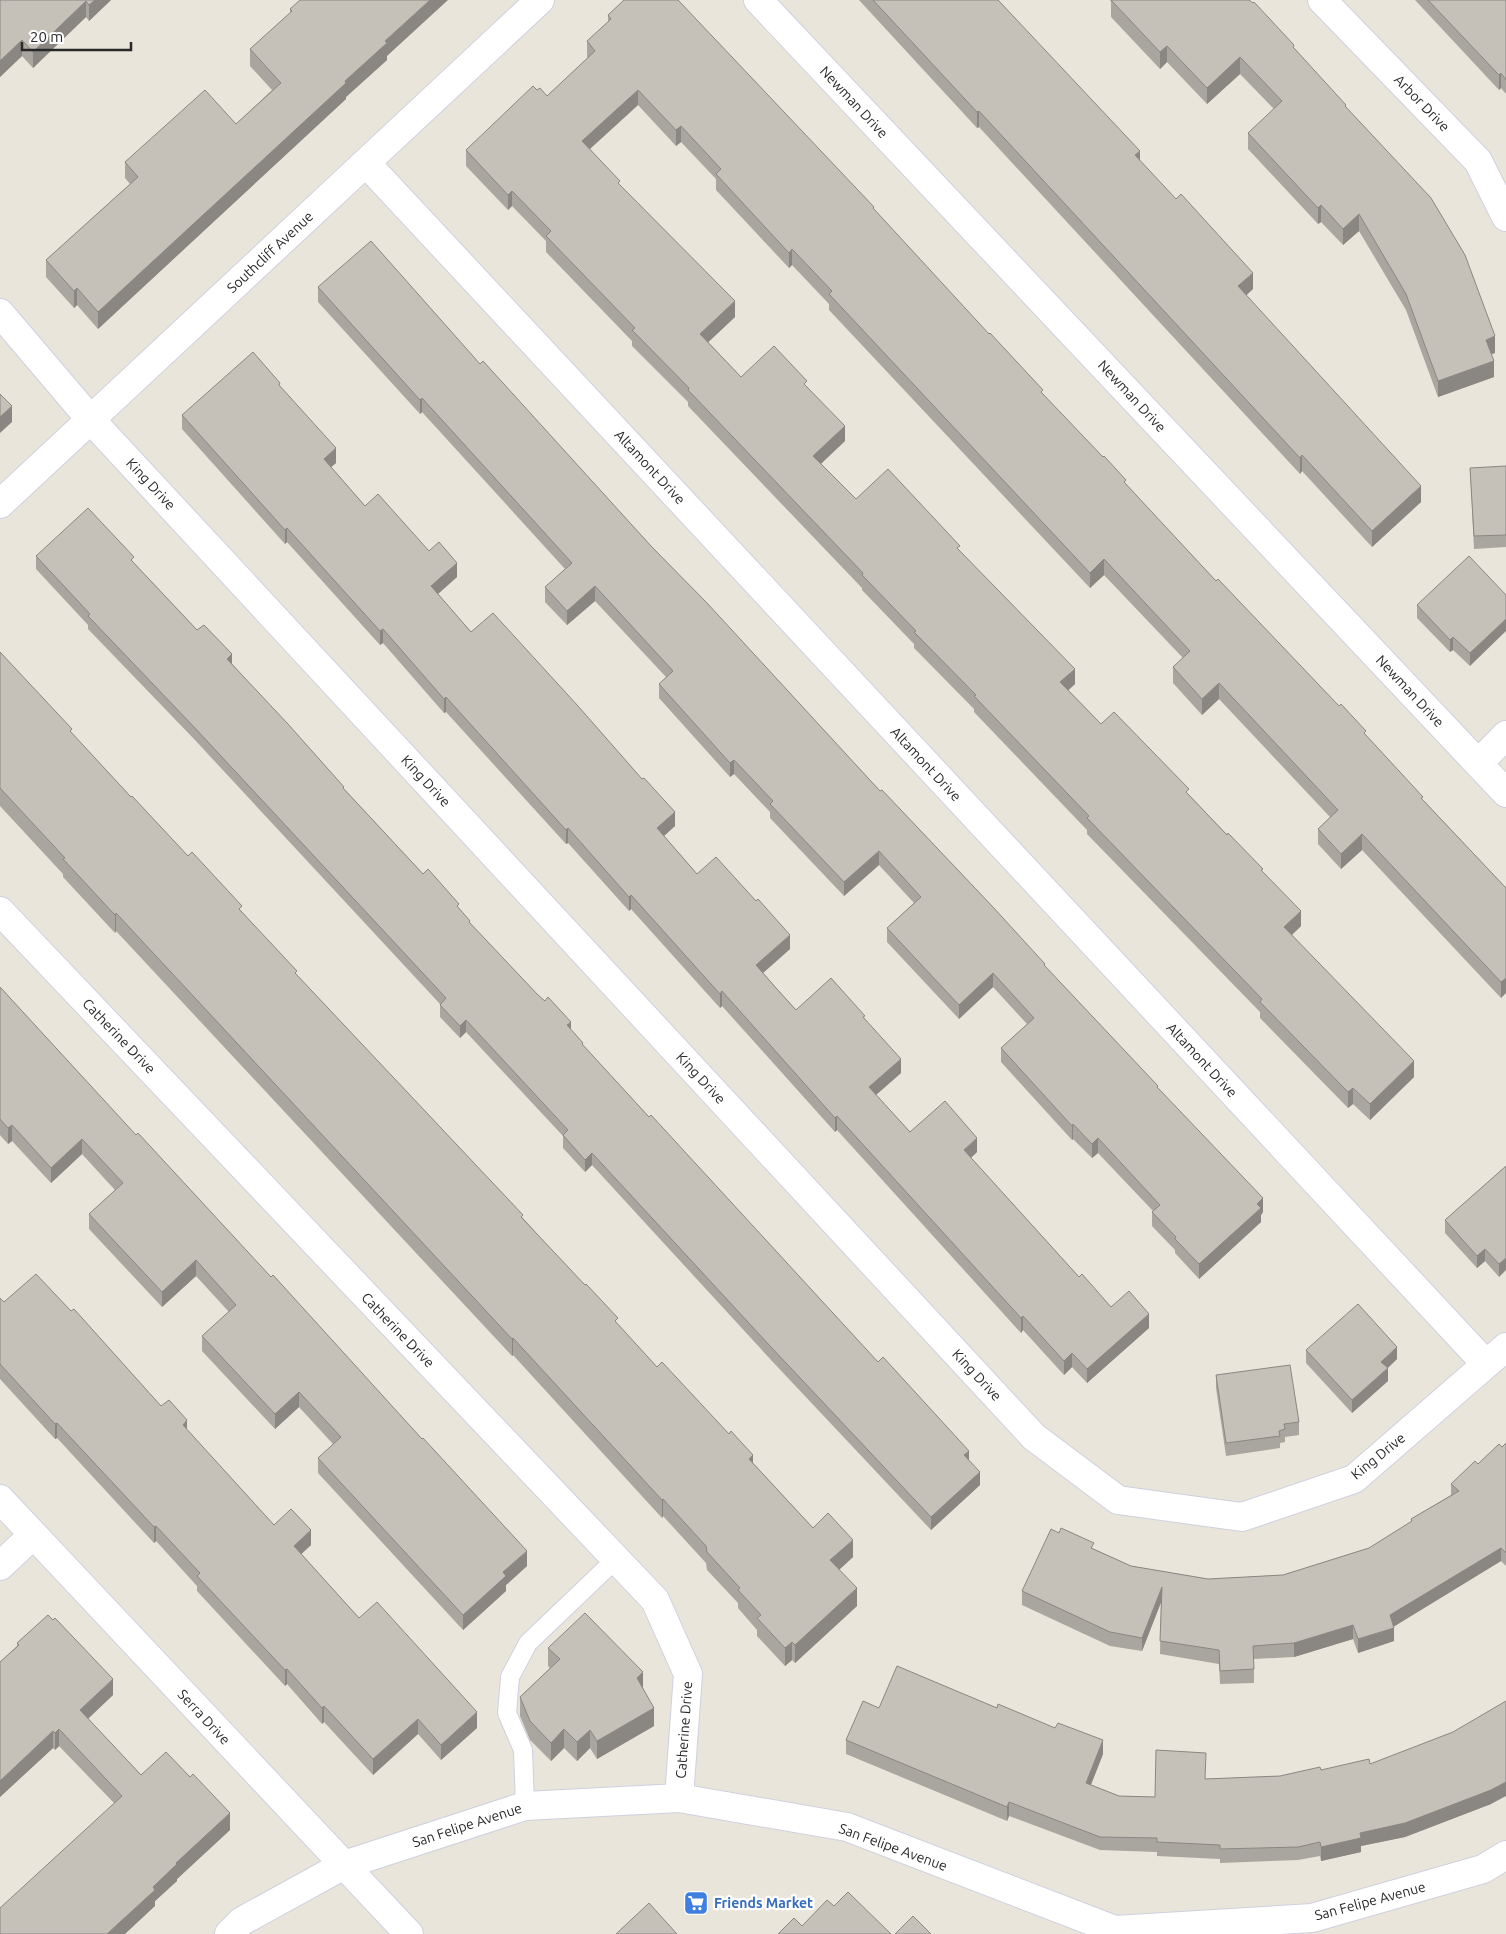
<svg xmlns="http://www.w3.org/2000/svg" width="1506" height="1934" viewBox="0 0 1506 1934" font-family="Ubuntu,sans-serif">
<style>
.lines{fill:none;stroke-linecap:round;stroke-linejoin:round}
.service-casing{stroke:#cfd0e0;stroke-width:20}
.minor-casing{stroke:#cfd0e0;stroke-width:30}
.service{stroke:#fff;stroke-width:18}
.minor{stroke:#fff;stroke-width:28}
.wall{fill:#a9a69f}
.shaded-wall{fill:#8a8782}
.building{fill:#c5c1b9;stroke:#8a8782}
.labels{text-anchor:middle;stroke-width:4.5;stroke-linejoin:round;paint-order:stroke}
.street-label{font-size:14px;fill:#282828;stroke:#fff}
.shop-label{font-size:14px;font-weight:bold;fill:#366cbe;stroke:#fff;text-anchor:start}
</style>
<rect width="100%" height="100%" fill="#eae5da"/>
<g class="lines">
<defs>
<path id="service" d="M525 1806 523 1750 507 1713 510 1677 528 1643 616 1559"/>
<path id="minor" d="M758 0 1506 793
M1322 0 1478 161 1506 217
M366 163 1486 1364
M0 313 91 420 1034 1437 1118 1500 1242 1517 1354 1479 1506 1347
M0 504 540 0
M1479 763 1506 735
M0 911 655 1600 688 1674 679 1798
M0 1499 409 1934
M0 1566 33 1535
M229 1934 242 1921 344 1865 525 1806 679 1798 847 1827 1115 1930 1312 1918 1483 1869 1506 1855"/>
</defs>
<use href="#service" class="service-casing"/>
<use href="#minor" class="minor-casing"/>
<use href="#service" class="service"/>
<use href="#minor" class="minor"/>
</g>
<path class="wall" d="M0 0H111L89 21 86 17 33 68 22 56 0 77Z
M859 0H998L1253 289 1246 295 1421 502 1372 547 1302 471 1300 474 979 127 977 128Z
M1110 0H1249L1294 48 1346 108 1495 353 1491 354 1494 377 1438 397 1406 310 1359 231 1343 245 1321 222 1318 224 1248 149V133L1274 109 1240 74 1207 104 1167 62 1160 69 1111 17V2Z
M1415 0H1506V94L1501 88 1499 90Z
M290 9 387 56V60L346 97V99L98 329 77 305 74 308 46 277V260L130 184 125 178V162L236 124 272 90 250 66V49L290 13Z
M608 15 874 210 1126 485 1216 581 1366 736 1423 800 1506 888 1501 998 1362 850 1341 869 1318 844V829L1330 817 1219 699 1202 715 1173 683V667L1183 658 1104 575 1090 588 829 310V304L792 265 789 268 716 190V179L681 142 676 146 638 105 590 149 620 186 735 317 708 342 741 377 807 387 845 441 821 464 856 499 960 551 1075 684 1068 690 1101 724 1189 795 1263 872 1301 926 1292 935 1414 1077 1370 1120 1353 1104 1348 1108 1260 1018V1012L1087 834V830L974 712V709L914 648V644L862 590V588L688 406V402L632 346V341L546 252V241L512 206 508 210 466 166V150L537 90 547 96 588 58 587 57V41L608 22Z
M318 287 480 364 651 546 1158 1088 1263 1212 1261 1215V1222L1199 1279 1175 1253V1250L1152 1226V1212L1153 1211 1098 1153 1092 1158 1073 1139 1072 1140 1001 1062V1048L1027 1024 993 987 959 1019 887 942V928L914 903 879 865 844 896 770 818V812L734 774 730 777 659 698V684L666 677 595 601 567 625 545 602V587L565 569 422 412 420 414 318 302Z
M280 387 336 463 331 467 365 506 429 551 457 577 438 594 471 632 675 826 664 836 697 874 790 949 763 973 796 1010 865 1019 901 1073 876 1095 910 1132 977 1152 971 1158 1079 1277 1111 1307 1149 1328 1087 1383 1072 1367 1064 1375 1023 1330 1021 1333 837 1130 835 1132 722 1006 720 1008 631 909 629 911 568 843 566 844 446 712 444 713 383 643 380 645 287 542 285 544 182 429V415Z
M1506 466V547L1474 549 1470 468Z
M36 556 134 563 197 630 232 664 344 789 423 874 459 909 470 924 571 1030 583 1046 969 1461 980 1485 931 1530 771 1360 592 1165 585 1172 563 1148V1136L466 1032 460 1038 440 1017V1004L194 739 88 629V625L36 569Z
M1506 595 1470 666 1453 650 1450 652 1417 618V605Z
M0 652 72 734 131 797 242 912 297 976 523 1218 618 1325 657 1367 753 1463 813 1528 853 1557 839 1570 857 1606 795 1663 792 1660 785 1666 757 1636V1630L738 1608V1603L707 1570 706 1563 663 1516 662 1518 513 1355 512 1356 116 931 115 933 63 877V874L0 806Z
M0 987 527 1566 506 1585V1591L463 1630 318 1473V1458L333 1444 299 1407 275 1429 202 1351V1336L229 1312 196 1276 162 1307 89 1229V1214L115 1190 82 1154 51 1183 12 1141 8 1144 0 1135Z
M1506 1166 1499 1277 1485 1261 1477 1268 1445 1233V1220Z
M0 1298 4 1302 71 1311 161 1406 187 1430 274 1525 311 1545 301 1554 359 1618 477 1728 441 1760 418 1734 373 1775 324 1722 322 1724 287 1684 285 1686 197 1591V1586L156 1541 154 1543 57 1438 55 1439 0 1379Z
M1306 1350 1397 1359 1388 1368V1381L1352 1413 1306 1363Z
M1216 1375 1299 1422V1435L1285 1437V1442L1280 1443V1448L1226 1456 1216 1388Z
M1506 1443V1566L1501 1561 1394 1626V1641L1358 1653 1353 1639 1294 1657 1254 1659V1683L1220 1684 1219 1664 1160 1654 1161 1602 1142 1651 1110 1646 1022 1605V1591L1059 1533 1131 1566 1208 1579 1283 1575 1369 1548 1411 1522V1519L1451 1495V1484L1502 1447Z
M17 1643 113 1695 88 1719 141 1775 230 1830 177 1879V1881L155 1901V1906L114 1803 59 1746 55 1750 53 1748 0 1797V1662L17 1646Z
M548 1648 643 1688 654 1726 597 1759 590 1748 577 1761 564 1748 551 1761 530 1740 520 1716V1697L550 1668 548 1666Z
M879 1708 1103 1754 1091 1785 1119 1796 1155 1797 1206 1779 1280 1776 1370 1764 1491 1804 1405 1837 1361 1846V1852L1321 1861 1320 1856 1298 1860 1220 1863V1859L1157 1856V1852L1100 1850 1009 1816 1007 1821 846 1754V1740Z"/>
<path class="shaded-wall" d="M95 0H111L89 21V5Z
M430 0H448L387 56V60L346 97V99L98 329V312L345 81 385 41Z
M86 1V17L33 68V52Z
M22 40V56L0 77V61Z
M1167 46V62L1160 69V52Z
M1240 57V74L1207 104V88Z
M1501 73V88L1499 90V75Z
M638 90V105L582 156V141Z
M979 111V127L977 128V112Z
M681 126V142L676 146V130Z
M1140 151V167L1135 155Z
M512 191V206L508 210V195Z
M1321 205V222L1318 224V208Z
M1359 214V231L1343 245V229Z
M792 249V265L789 268V253Z
M1253 273V289L1238 303V286Z
M77 288V305L74 308V291Z
M735 301V317L700 350V334Z
M1495 336V353L1486 356V340Z
M1494 361V377L1438 397V381Z
M422 398V412L420 414V400Z
M12 406V422L0 433V417Z
M845 426V441L813 471V456Z
M336 448V463L324 473V459Z
M1302 455V471L1300 474V458Z
M1421 486V502L1372 547V531Z
M287 528V542L285 544V530Z
M1104 559V575L1090 588V573Z
M457 563V577L431 600V586Z
M595 586V601L567 625V611Z
M1506 619V631L1470 666V653Z
M383 629V643L380 645V631Z
M1453 637V650L1450 652V640Z
M232 654V667L227 659Z
M1075 669V684L1060 698V682Z
M1219 683V699L1202 715V699Z
M446 697V712L444 713V699Z
M734 760V774L730 777V763Z
M675 812V826L657 842V828Z
M568 828V843L566 844V830Z
M1362 834V850L1341 869V854Z
M879 851V865L844 896V882Z
M631 895V909L629 911V897Z
M1301 911V926L1284 942V927Z
M116 913V931L115 933V915Z
M790 935V949L756 979V965Z
M993 973V987L959 1019V1005Z
M1506 978V993L1501 998V982Z
M722 991V1006L720 1008V994Z
M466 1020V1032L460 1038V1026Z
M571 1022V1034L567 1025Z
M901 1059V1073L869 1101V1087Z
M1414 1061V1077L1370 1120V1104Z
M1353 1088V1104L1348 1108V1092Z
M837 1116V1130L835 1132V1118Z
M1073 1124V1139L1072 1140V1126Z
M12 1125V1141L8 1144V1128Z
M977 1138V1152L964 1164V1150Z
M1098 1138V1153L1092 1158V1144Z
M82 1139V1154L51 1183V1168Z
M592 1153V1165L585 1172V1160Z
M1263 1198V1212L1261 1215V1222L1199 1279V1264Z
M1485 1249V1261L1477 1268V1256Z
M1506 1258V1270L1499 1277V1264Z
M196 1260V1276L162 1307V1292Z
M1149 1314V1328L1087 1383V1369Z
M1023 1316V1330L1021 1333V1318Z
M513 1338V1355L512 1356V1339Z
M1397 1347V1359L1381 1374V1362Z
M1072 1353V1367L1064 1375V1361Z
M1388 1368V1381L1352 1413V1400Z
M299 1392V1407L275 1429V1414Z
M187 1420V1436L183 1425Z
M57 1423V1438L55 1439V1424Z
M969 1451V1463L964 1455Z
M753 1455V1473L749 1459Z
M980 1472V1485L931 1530V1517Z
M663 1499V1516L662 1518V1500Z
M156 1526V1541L154 1543V1527Z
M311 1530V1545L294 1561V1546Z
M853 1540V1557L830 1578V1560Z
M1501 1548V1561L1390 1629V1615Z
M527 1551V1566L506 1585V1591L463 1630V1615L503 1572Z
M1162 1587V1600L1142 1651V1638Z
M857 1588V1606L795 1663V1645Z
M1353 1625V1639L1294 1657V1643Z
M1394 1628V1641L1358 1653V1639Z
M792 1642V1660L785 1666V1648Z
M287 1669V1684L285 1686V1670Z
M643 1672V1691L637 1678Z
M113 1679V1695L80 1726V1710Z
M324 1706V1722L322 1724V1708Z
M654 1708V1726L597 1759V1741Z
M477 1712V1728L441 1760V1745Z
M418 1719V1734L373 1775V1759Z
M59 1729V1746L55 1750V1733Z
M564 1729V1748L551 1761V1743Z
M590 1730V1748L577 1761V1742Z
M53 1731V1748L0 1797V1781Z
M1103 1740V1754L1086 1797V1783Z
M1506 1782V1796L1491 1804 1405 1837 1361 1846V1852L1321 1861V1847Z
M1009 1802V1816L1007 1821V1807Z
M230 1813V1830L177 1879V1881L155 1901V1906L125 1934H107L176 1863Z"/>
<path class="building" d="M0 0H95L89 5 86 1 33 52 22 40 0 61Z
M300 0H430L385 41 387 43 345 81 346 83 98 312 77 288 74 291 46 260 138 177 125 162 205 90 236 124 281 83 250 49 292 11 290 9Z
M624 0H678L874 207 873 208 989 334 990 333 1043 390 1041 392 1103 457 1104 456 1126 480 1124 482 1216 581 1218 579 1339 706 1341 704 1366 731 1364 733 1423 797 1421 798 1506 888V978L1501 982 1362 834 1341 854 1318 829 1338 810 1219 683 1202 699 1173 667 1190 651 1104 559 1090 573 829 294 832 291 792 249 789 253 716 174 721 169 681 126 676 130 638 90 582 141 620 181 618 183 735 301 700 334 741 377 774 346 807 381 804 384 845 426 813 456 856 499 888 469 960 546 957 548 1075 669 1060 682 1101 724 1114 712 1189 789 1186 792 1227 835 1228 833 1263 869 1261 870 1301 911 1284 927 1414 1061 1370 1104 1353 1088 1348 1092 1260 1002 1262 999 1087 818 1089 816 974 696 976 695 914 632 916 631 862 575 863 573 688 390 689 388 632 330 635 328 546 236 551 231 512 191 508 195 466 150 533 86 537 90 540 88 547 96 595 51 587 41 611 19 608 15Z
M873 0H998L1140 151 1135 155 1176 199 1181 194 1253 273 1238 286 1421 486 1372 531 1302 455 1300 458 979 111 977 112Z
M1111 0H1249L1253 3 1254 2 1294 45 1293 47 1346 105 1345 106 1431 198 1465 255 1495 336 1486 340 1494 361 1438 381 1406 294 1359 214 1343 229 1321 205 1318 208 1248 133 1282 101 1240 57 1207 88 1167 46 1160 52Z
M1428 0H1506V80L1501 73 1499 75Z
M371 241 480 364 483 361 651 546 707 603 880 791 882 790 992 906 1045 964 1044 965 1158 1086 1157 1087 1263 1198 1257 1204 1261 1208 1199 1264 1175 1239 1176 1237 1152 1212 1160 1205 1098 1138 1092 1144 1073 1124 1072 1126 1001 1048 1034 1018 993 973 959 1005 887 928 921 897 879 851 844 882 770 804 773 801 734 760 730 763 659 684 673 671 595 586 567 611 545 587 572 563 422 398 420 400 318 287Z
M253 352 280 383 279 385 336 448 324 459 365 506 378 494 429 551 439 542 457 563 431 586 471 632 493 613 578 706 642 779 644 778 675 812 657 828 697 874 716 857 756 901 758 899 790 935 756 965 776 988 796 1010 831 978 865 1016 863 1017 901 1059 869 1087 910 1132 945 1101 977 1138 964 1150 1079 1277 1082 1274 1111 1307 1129 1291 1149 1314 1087 1369 1072 1353 1064 1361 1023 1316 1021 1318 837 1116 835 1118 722 991 720 994 631 895 629 897 568 828 566 830 446 697 444 699 383 629 380 631 287 528 285 530 182 415Z
M0 394 12 406 0 417Z
M1506 466V535L1474 536 1470 468Z
M88 508 134 557 131 560 197 630 204 625 232 654 227 659 288 724 344 787 343 788 423 874 428 869 459 904 457 906 470 921 469 922 538 995 545 1001 548 997 571 1022 567 1025 583 1043 582 1044 649 1117 651 1115 878 1362 883 1357 969 1451 964 1455 980 1472 931 1517 771 1347 592 1153 585 1160 563 1135 568 1130 466 1020 460 1026 440 1005 446 998 194 727 88 616 90 614 36 556Z
M1469 556 1506 595V619L1470 653 1453 637 1450 640 1417 605Z
M0 652 72 729 70 731 131 797 132 796 188 856 192 852 242 906 239 909 297 971 295 973 523 1215 521 1217 585 1285 586 1284 618 1318 615 1321 657 1367 662 1362 729 1434 731 1431 753 1455 749 1459 813 1528 828 1513 853 1540 830 1560 857 1588 795 1645 792 1642 785 1648 757 1618 761 1615 738 1590 740 1588 707 1552 706 1546 663 1499 662 1500 513 1338 512 1339 116 913 115 915 63 859 65 858 0 788Z
M0 987 136 1135 138 1133 271 1277 273 1275 422 1439 423 1438 527 1551 503 1572 506 1576 463 1615 318 1458 341 1437 299 1392 275 1414 202 1336 236 1305 196 1260 162 1292 89 1214 123 1183 82 1139 51 1168 12 1125 8 1128 0 1119Z
M1506 1166V1258L1499 1264 1485 1249 1477 1256 1445 1220Z
M36 1274 71 1311 74 1309 161 1406 169 1400 187 1420 183 1425 274 1525 291 1509 311 1530 294 1546 359 1618 377 1602 477 1712 441 1745 418 1719 373 1759 324 1706 322 1708 287 1669 285 1670 197 1576 200 1573 156 1526 154 1527 57 1423 55 1424 0 1364V1298L4 1302Z
M1358 1304 1397 1347 1381 1362 1388 1368 1352 1400 1306 1350Z
M1290 1365 1299 1422 1284 1424 1285 1429 1279 1431 1280 1436 1226 1443 1216 1375Z
M1506 1443V1553L1501 1548 1390 1615 1394 1628 1358 1639 1353 1625 1294 1643 1253 1646 1254 1669 1220 1671 1219 1650 1160 1641 1162 1587 1142 1638 1110 1632 1022 1591 1051 1529 1059 1533 1061 1528 1094 1543 1091 1548 1131 1566 1208 1579 1283 1575 1369 1548 1412 1521 1411 1519 1459 1491 1451 1484 1475 1461 1478 1464 1499 1444 1502 1447Z
M585 1613 643 1672 637 1678 654 1708 597 1741 590 1730 577 1742 564 1729 551 1743 530 1721 520 1697 560 1659 548 1648Z
M48 1615 53 1620 55 1618 113 1679 80 1710 141 1775 166 1752 190 1777 193 1774 230 1813 176 1863 177 1864 153 1887 155 1890 107 1934H0V1908L122 1796 59 1729 55 1733 53 1731 0 1781V1662L19 1645 17 1643Z
M897 1666 997 1708 998 1704 1055 1728 1058 1723 1103 1740 1086 1783 1119 1796 1155 1797 1156 1750 1206 1753 1205 1779 1280 1776 1320 1767 1321 1770 1369 1759 1370 1764 1453 1732 1506 1701V1782L1491 1790 1405 1823 1360 1833 1361 1838 1321 1847 1320 1842 1298 1847 1220 1849V1845L1157 1842V1838L1100 1837 1009 1802 1007 1807 846 1740 863 1701 879 1708Z
M848 1892 891 1934H778L794 1918 802 1926 827 1900 834 1906Z
M649 1903 677 1934H616Z
M913 1916 931 1934H895Z"/>
<defs>
<symbol id="supermarket-square" viewBox="-11 -11 22 22"><rect x="-9" y="-9" width="18" height="18" rx="4" fill="#3f7fe0" stroke="#fff"/><path d="M-6-5.5h2.5l.6 2H6L4.5 2H-2.5L-4.4-4H-6ZM-1.5 3.2a1.3 1.3 0 1 0 .1 0ZM3 3.2a1.3 1.3 0 1 0 .1 0Z" fill="#fff"/></symbol>
</defs>
<g fill-rule="evenodd">
<use href="#supermarket-square" x="682" y="1889" width="28" height="28"/>
</g>
<g class="labels">
<g class="street-label">
<text transform="translate(854 102) rotate(47)" y="5">Newman Drive</text>
<text transform="translate(1422 103) rotate(46)" y="5">Arbor Drive</text>
<text transform="translate(270 252) rotate(-43)" y="5">Southcliff Avenue</text>
<text transform="translate(1132 396) rotate(47)" y="5">Newman Drive</text>
<text transform="translate(650 467) rotate(47)" y="5">Altamont Drive</text>
<text transform="translate(151 484) rotate(47)" y="5">King Drive</text>
<text transform="translate(1410 691) rotate(47)" y="5">Newman Drive</text>
<text transform="translate(926 764) rotate(47)" y="5">Altamont Drive</text>
<text transform="translate(426 781) rotate(47)" y="5">King Drive</text>
<text transform="translate(119 1036) rotate(46)" y="5">Catherine Drive</text>
<text transform="translate(1202 1060) rotate(47)" y="5">Altamont Drive</text>
<text transform="translate(701 1078) rotate(47)" y="5">King Drive</text>
<text transform="translate(398 1330) rotate(46)" y="5">Catherine Drive</text>
<text transform="translate(977 1375) rotate(47)" y="5">King Drive</text>
<text transform="translate(1378 1456) rotate(-39)" y="5">King Drive</text>
<text transform="translate(204 1717) rotate(47)" y="5">Serra Drive</text>
<text transform="translate(684 1730) rotate(-86)" y="5">Catherine Drive</text>
<text transform="translate(467 1825) rotate(-18)" y="5">San Felipe Avenue</text>
<text transform="translate(893 1847) rotate(20)" y="5">San Felipe Avenue</text>
<text transform="translate(1370 1901) rotate(-15)" y="5">San Felipe Avenue</text>
</g>
<g class="shop-label">
<text x="714" y="1908">Friends Market</text>
</g>
</g>
<path d="M22 42v8h109v-8" fill="none" stroke="#282828" stroke-width="2.5"/>
<text x="30" y="42" font-size="15" fill="#282828" stroke="#ffffff" stroke-width="4" paint-order="stroke">20 m</text>
</svg>
